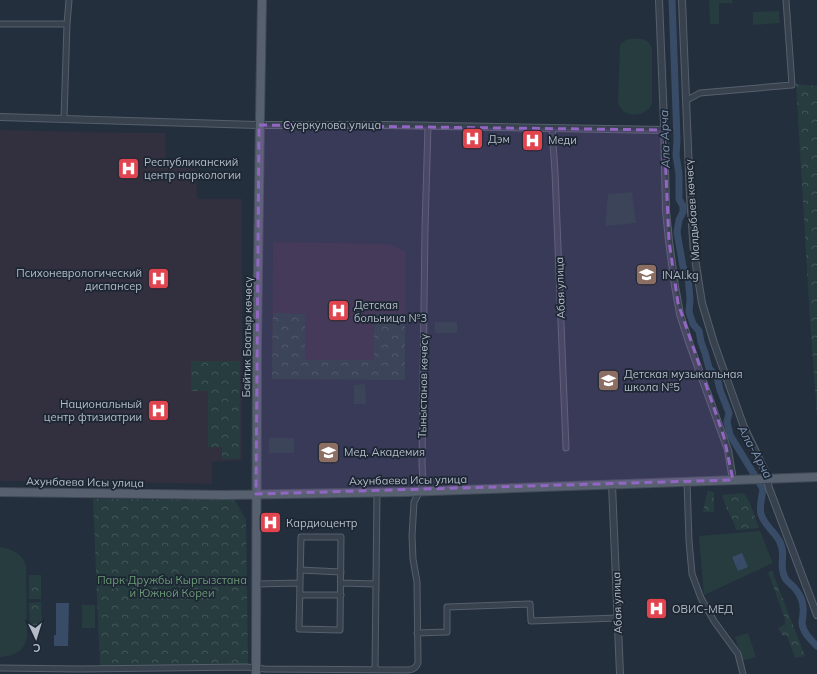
<svg xmlns="http://www.w3.org/2000/svg" width="817" height="674" viewBox="0 0 817 674" font-family="Mulish,sans-serif">
<style>
.medical{fill:#32303f}
.forest{fill:url(#forest-crowns)}
.pitch{fill:#263c3f}
.water{fill:#394c67}
.lines{fill:none;stroke-linecap:round;stroke-linejoin:round}
.river{stroke:#394c67;stroke-width:7}
.minor-casing{stroke:#565f6c;stroke-width:7}
.tertiary-casing{stroke:#565f6c;stroke-width:8}
.primary-casing{stroke:#414a57;stroke-width:10}
.minor{stroke:#38414e;stroke-width:5}
.tertiary{stroke:#38414e;stroke-width:6}
.primary{stroke:#56606e;stroke-width:8}
.marked{fill:#9266c3;fill-opacity:0.2;stroke:#9266c3;stroke-width:3;stroke-dasharray:8 5;stroke-linejoin:round}
.labels{text-anchor:middle;stroke-width:3.5;stroke-linejoin:round;paint-order:stroke}
.street-label{font-size:11px;fill:#b4bcc9;stroke:#1d2633}
.poi-label{font-size:11px;fill:#b4bcc9;stroke:#1d2633;text-anchor:start}
.park-label{font-size:11px;fill:#6b9a76;stroke:#1d2633}
.water-label{font-size:12px;font-style:italic;fill:#7c92b1;stroke:#1d2633}
</style>
<defs>
<pattern id="forest-crowns" width="20" height="18" patternUnits="userSpaceOnUse"><rect width="20" height="18" fill="#263c3f"/><path d="M2 6a3 3 0 1 1 6 0M12 15a3 3 0 1 1 6 0" fill="none" stroke="#435659"/></pattern>
</defs>
<rect width="100%" height="100%" fill="#242f3e"/>
<path class="medical" d="M0 130 77 132 165 133 166 167 196 169 197 199H242V460L212 462V484L75 481H0Z
M273 242 388 244 406 251 405 380 272 379Z"/>
<path class="forest" d="M796 84 817 86V415L810 320Z
M273 313 305 314V360H374V313L405 314V380L272 379Z
M191 361H240V459H222V447H208V391H191Z
M708 491 714 492V512H703C705 504 705 498 708 491Z
M744 493 750 503 759 528 736 530C733 518 725 508 722 495Z
M93 499 235 500 246 520 248 664 100 667Z
M772 571 805 656 795 658 787 636H783L778 628 785 624V619L768 572Z
M29 575H41V599H29Z
M41 602 42 627H30L29 603Z"/>
<path class="pitch" d="M709 0H732L733 3H719V24H710Z
M779 11 780 23 753 25V12Z
M628 39C638 39 648 37 652 48V104C645 118 623 119 618 103L620 45 623 42Z
M632 192 636 223 605 226 608 194Z
M435 322H457V333H435Z
M365 384 366 404H354V385Z
M269 438H294V453H269Z
M760 531 773 563 704 595 699 536Z
M0 547C13 549 22 553 26 566L27 638C23 652 14 656 0 657Z
M82 605H95V628H82Z
M748 633 756 657 742 661 735 637Z"/>
<path class="water" d="M742 553 748 567 738 571 732 557Z
M56 603H69L68 646H54V635H56Z"/>
<g class="lines">
<path class="river" d="M672 0 677 140 676 155 679 174V199L683 206V212L679 220 677 232 683 267 688 276 690 299 689 312 693 324 699 331 701 342 705 353 709 368 717 377 720 390 729 413 727 422 730 435 763 489C762 498 759 506 761 514 764 525 775 532 780 542 786 555 780 560 783 572 785 583 792 583 797 591 802 598 804 606 803 614 803 617 802 621 802 623 803 633 811 640 817 646"/>
<defs>
<path id="minor" d="M0 24H67
M687 100 700 93 792 85 786 0
M64 119 67 24 69 0
M552 128 555 172 566 448
M687 482 689 541 692 574 701 598 714 621 738 654 743 674
M301 537H341L340 630 299 629Z
M300 570 341 572
M341 583 376 584
M256 584 300 583
M300 595H341
M417 633 447 632V607L530 604 531 621 618 618
M0 668 80 669 246 667 265 669 408 670C413 670 416 668 418 663L417 582 413 559 412 536 414 502 420 491 423 483 422 464 425 228 428 126
M375 670 377 492"/>
<path id="tertiary" d="M659 0 664 122 666 211 669 241 675 286 680 314 690 345 728 450 733 480
M682 0 690 197 694 252 702 303 714 343 744 427 765 471 769 488 817 615
M0 117 259 125H388L664 130
M612 485 620 674"/>
<path id="primary" d="M0 492 224 495 406 492 817 477
M256 674 257 343 260 118 262 0"/>
</defs>
<use href="#minor" class="minor-casing"/>
<use href="#tertiary" class="tertiary-casing"/>
<use href="#primary" class="primary-casing"/>
<use href="#minor" class="minor"/>
<use href="#tertiary" class="tertiary"/>
<use href="#primary" class="primary"/>
</g>
<path class="marked" d="M259 125 664 130 669 241 678 303 724 437 733 480 256 494Z"/>
<defs>
<symbol id="hospital-square" viewBox="-11 -11 22 22"><rect x="-9" y="-9" width="18" height="18" rx="4" fill="#e0444e" stroke="#1d2633"/><path d="M-5-5h3v3.5h4V-5h3V5h-3V1.5h-4V5h-3Z" fill="#fff"/></symbol>
<symbol id="university-square" viewBox="-11 -11 22 22"><rect x="-9" y="-9" width="18" height="18" rx="4" fill="#8d6e63" stroke="#1d2633"/><path d="M0-5L7-2L0 1L-7-2ZM-4 1L0 2.5L4 1V4Q0 6-4 4Z" fill="#fff"/></symbol>
</defs>
<g fill-rule="evenodd">
<use href="#hospital-square" x="460" y="126" width="25" height="25"/>
<use href="#hospital-square" x="520" y="128" width="25" height="25"/>
<use href="#hospital-square" x="116" y="156" width="25" height="25"/>
<use href="#university-square" x="634" y="262" width="25" height="25"/>
<use href="#hospital-square" x="146" y="266" width="25" height="25"/>
<use href="#hospital-square" x="326" y="298" width="25" height="25"/>
<use href="#university-square" x="596" y="368" width="25" height="25"/>
<use href="#hospital-square" x="146" y="398" width="25" height="25"/>
<use href="#university-square" x="316" y="440" width="25" height="25"/>
<use href="#hospital-square" x="258" y="510" width="25" height="25"/>
<use href="#hospital-square" x="644" y="596" width="25" height="25"/>
</g>
<g class="labels">
<g class="street-label">
<text x="332" y="129">Суеркулова улица</text>
<text transform="translate(692 210) rotate(-94)" y="4">Малдыбаев көчөсү</text>
<text transform="translate(560 288) rotate(-92)" y="4">Абая улица</text>
<text transform="translate(247 337) rotate(-89)" y="4">Байтик Баатыр көчөсү</text>
<text transform="translate(423 386) rotate(-89)" y="4">Тыныстанов көчөсү</text>
<text transform="translate(408 480) rotate(-1)" y="4">Ахунбаева Исы улица</text>
<text transform="translate(85 482) rotate(1)" y="4">Ахунбаева Исы улица</text>
<text transform="translate(617 603) rotate(-92)" y="4">Абая улица</text>
</g>
<g class="poi-label">
<text x="488" y="143">Дэм</text>
<text x="548" y="144">Меди</text>
<text x="144" y="166">Республиканский<tspan x="144" dy="13">центр наркологии</tspan></text>
<text x="142" y="277" text-anchor="end">Психоневрологический<tspan x="142" dy="13">диспансер</tspan></text>
<text x="662" y="279">INAI.kg</text>
<text x="354" y="309">Детская<tspan x="354" dy="13">больница №3</tspan></text>
<text x="624" y="378">Детская музыкальная<tspan x="624" dy="13">школа №5</tspan></text>
<text x="142" y="408" text-anchor="end">Национальный<tspan x="142" dy="13">центр фтизиатрии</tspan></text>
<text x="344" y="456">Мед. Академия</text>
<text x="286" y="527">Кардиоцентр</text>
<text x="672" y="613">ОВИС-МЕД</text>
</g>
<g class="park-label">
<text x="172" y="584">Парк Дружбы Кыргызстана<tspan x="172" dy="13">и Южной Кореи</tspan></text>
</g>
<g class="water-label">
<text transform="translate(665 139) rotate(-92)" y="4">Ала-Арча</text>
<text transform="translate(755 452) rotate(61)" y="4">Ала-Арча</text>
</g>
</g>
<g transform="translate(36 638) rotate(176)" stroke="#1d2633" stroke-width="3" paint-order="stroke">
<path d="M0-3L7 15L0 10L-7 15Z" fill="#b4bcc9"/>
<text y="-6" font-size="11" font-weight="bold" text-anchor="middle" fill="#b4bcc9">С</text>
</g>
</svg>
